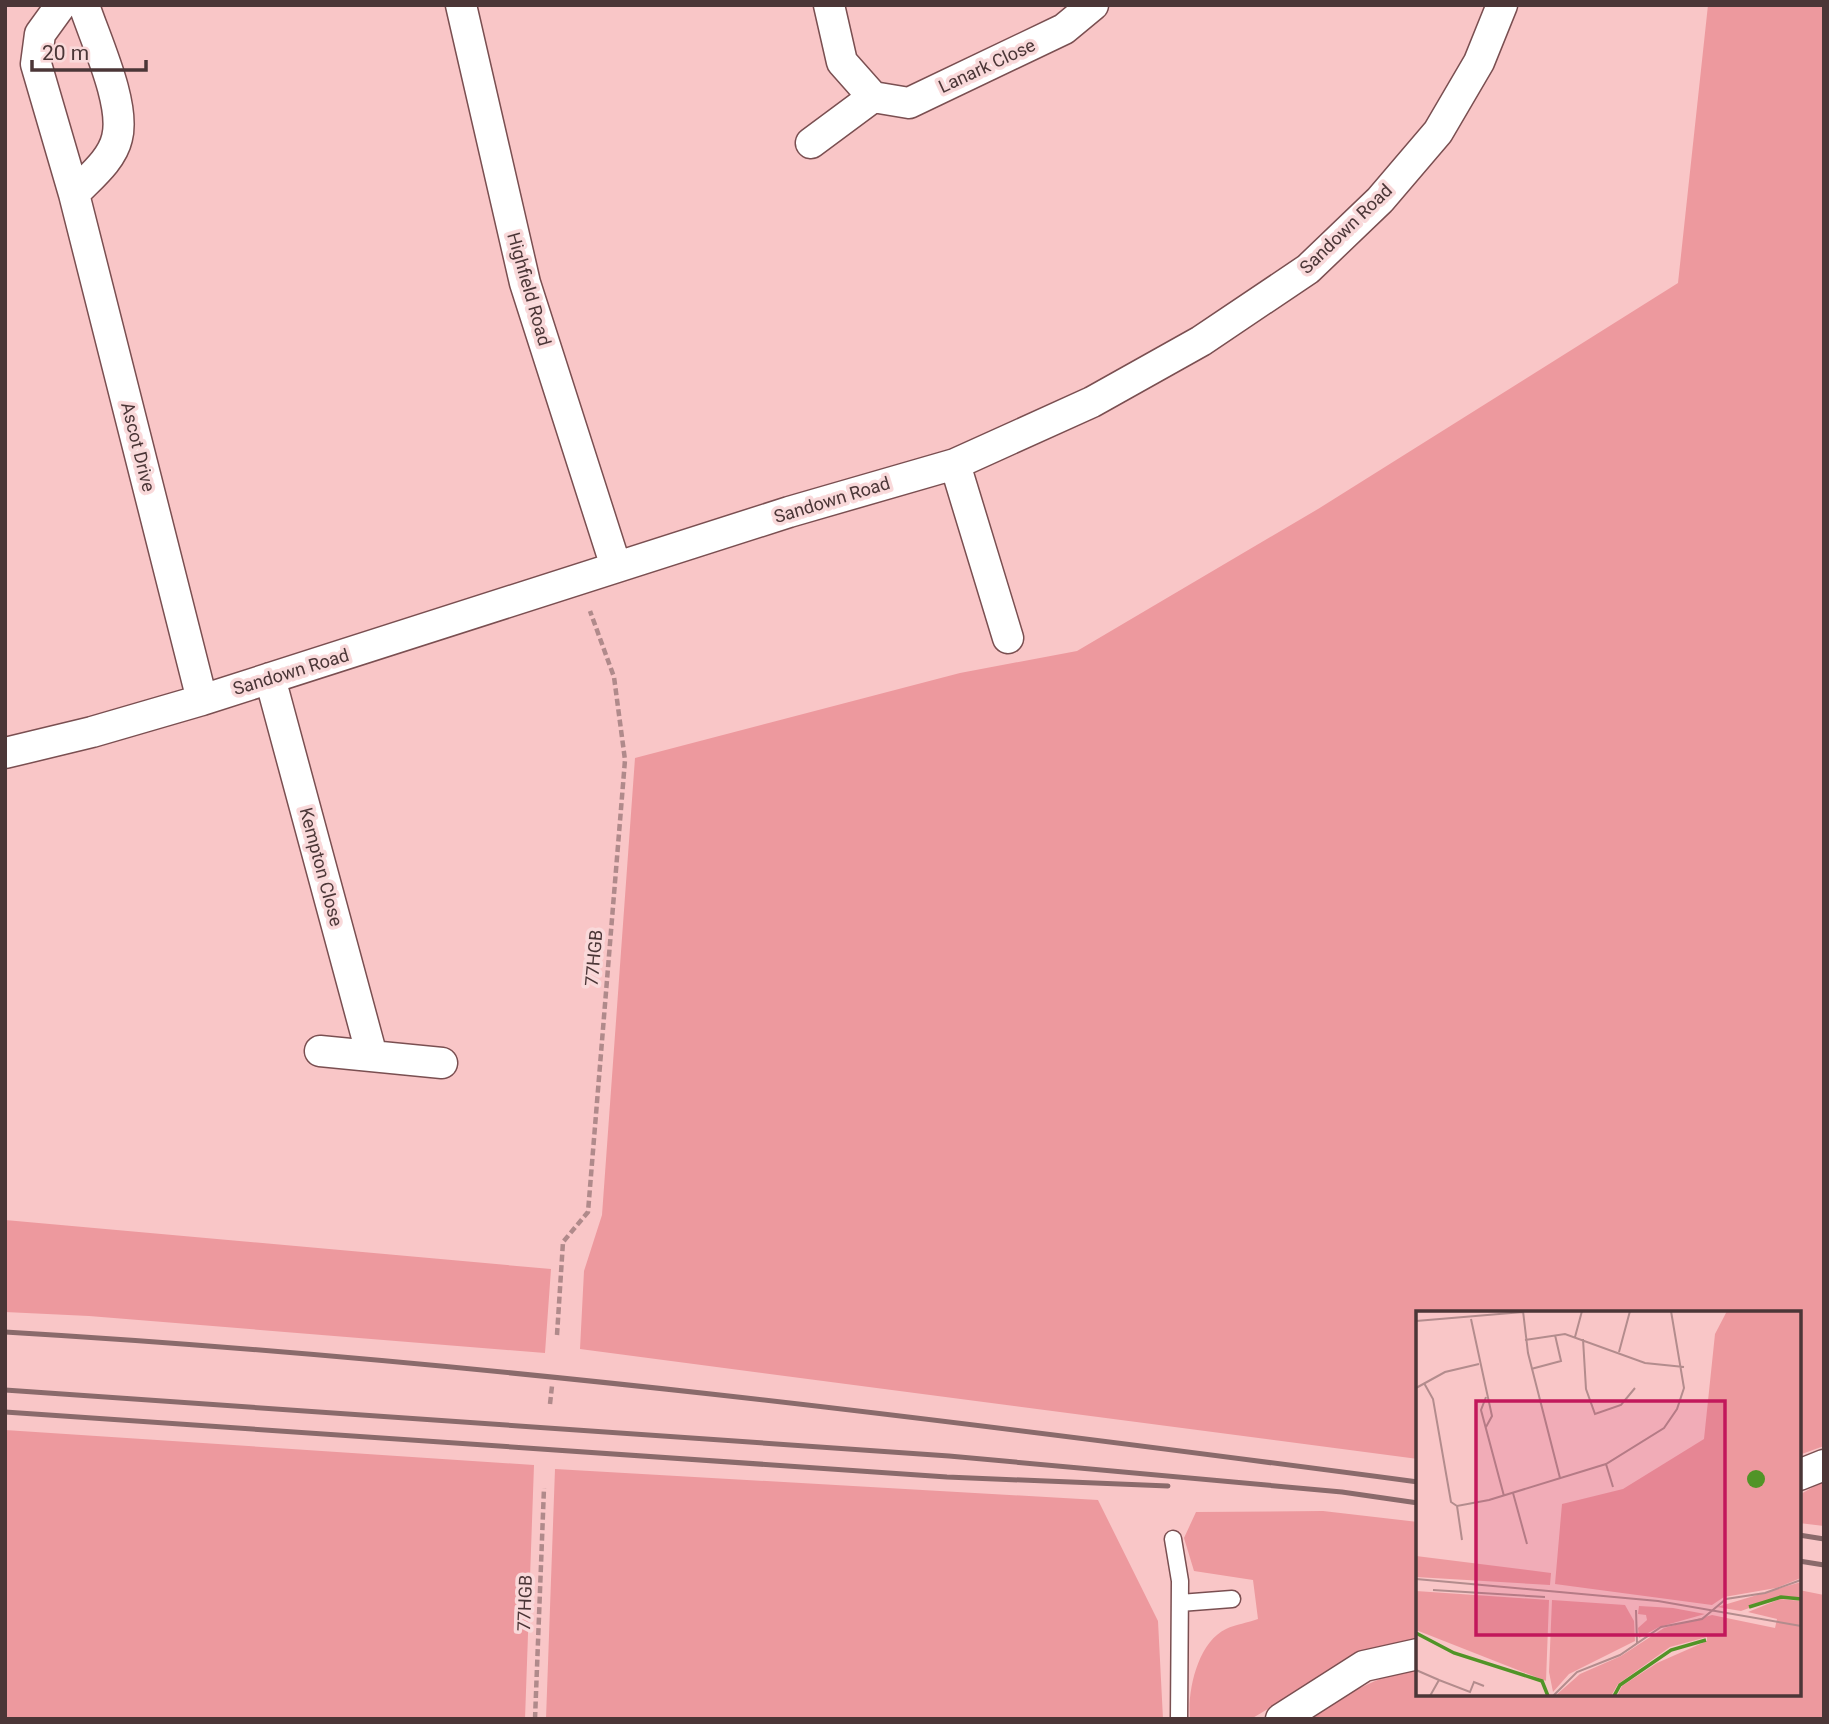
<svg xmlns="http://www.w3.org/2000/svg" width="1829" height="1724" viewBox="0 0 1829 1724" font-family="Roboto,sans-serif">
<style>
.green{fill:#ed999e}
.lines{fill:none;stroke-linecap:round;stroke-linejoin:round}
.service-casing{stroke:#7a4f51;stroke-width:19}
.minor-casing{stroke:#7a4f51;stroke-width:33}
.path{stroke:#b08a8b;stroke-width:4.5;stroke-dasharray:7 3.5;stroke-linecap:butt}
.service{stroke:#fff;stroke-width:16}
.minor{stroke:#fff;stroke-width:30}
.rail{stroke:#8a6a6b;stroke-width:5}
.labels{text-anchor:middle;stroke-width:7;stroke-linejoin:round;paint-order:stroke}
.street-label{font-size:18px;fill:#4b3637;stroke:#f9d9da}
.inset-river{fill:none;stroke:#519427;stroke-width:3.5}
.inset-road{fill:none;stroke:#b38c8d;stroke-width:2}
.view{fill:#c2185b;fill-opacity:0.15;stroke:#c2185b;stroke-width:3.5}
.inset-edge{fill:none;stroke:#4b3637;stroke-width:3.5}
</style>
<rect width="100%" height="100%" fill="#f9c6c7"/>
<path class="green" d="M1708 5H1824V1446L1799 1455V1313H1418V1459L580 1349 584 1271 602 1215 635 758 960 673 1077 651 1318 509 1678 283Z
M5 1220 551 1269 545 1353 89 1316 5 1312Z
M5 1430 534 1465 525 1719H5Z
M555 1469 1098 1500 1158 1621 1163 1719H546Z
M1824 1481V1526L1799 1523V1495Z
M1323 1511 1418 1522V1638L1342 1665 1251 1719H1190C1187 1691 1198 1642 1226 1629 1236 1624 1248 1623 1258 1619L1253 1580 1194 1571 1184 1538 1196 1512Z
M1799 1590 1824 1595V1719H1312C1345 1693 1377 1677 1418 1667V1694H1799Z"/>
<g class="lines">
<defs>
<path id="service" d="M1173 1539 1180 1581 1179 1719
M1180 1603 1232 1599"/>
<path id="minor" d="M61 5 40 34 36 64 74 194 202 700
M461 5 525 283 616 567
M829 5 842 62 873 97 909 103 1064 29 1093 5
M811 143 873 97
M74 194C90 177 112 160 117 138 126 104 95 39 84 5
M955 464 1008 638
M270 678 372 1056
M5 753 92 732 202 700 789 512 955 464 1092 402 1201 341 1308 269 1380 200 1438 132 1479 62 1502 5
M320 1051 442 1063
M1799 1475 1824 1465
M1281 1719 1364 1666 1418 1654"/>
</defs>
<use href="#service" class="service-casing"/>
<use href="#minor" class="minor-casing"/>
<path class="path" d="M557 1335 563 1242 588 1212 625 760 614 677 590 611
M550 1404 552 1386
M535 1719 544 1488"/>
<use href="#service" class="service"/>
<use href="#minor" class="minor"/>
<path class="rail" d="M5 1332C478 1360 949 1420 1418 1482
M5 1390 949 1456 1342 1492 1418 1503
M5 1412 947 1477 1168 1486
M1799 1535 1824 1539
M1799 1561 1824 1565"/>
</g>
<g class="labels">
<g class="street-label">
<text transform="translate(987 66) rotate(-25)" y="6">Lanark Close</text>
<text transform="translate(1346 229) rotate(-44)" y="6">Sandown Road</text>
<text transform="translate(529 289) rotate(74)" y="6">Highfield Road</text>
<text transform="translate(138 447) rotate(76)" y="6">Ascot Drive</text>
<text transform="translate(832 500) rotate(-17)" y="6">Sandown Road</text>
<text transform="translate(291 672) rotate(-17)" y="6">Sandown Road</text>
<text transform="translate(321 867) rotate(75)" y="6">Kempton Close</text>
<text transform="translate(594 958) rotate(-85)" y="6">77HGB</text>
<text transform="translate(525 1603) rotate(-88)" y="6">77HGB</text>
</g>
</g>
<g transform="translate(1416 1311)">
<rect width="385" height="385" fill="#f9c6c7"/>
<path d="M311 0H385V267L360 277 308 286 296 294 139 273 146 193 207 178 288 128 299 23ZM0 245 135 262 134 274 0 266ZM385 271V287L365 285 325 300 301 296ZM0 280 133 289 130 370 0 319ZM364 288 385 290V385H201L206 375 241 352 291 330V326L254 336 202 373 195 385H139L164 363 205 345 248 317 296 304 359 317 361 308 332 301ZM136 289 209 294 218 310 219 330 153 363 137 381 133 361ZM223 295 257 297 289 303 243 316 223 327 222 317 231 309 230 304 222 303Z" fill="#ed999e"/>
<path d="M331 168a9 9 0 1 1 18 0a9 9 0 1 1-18 0Z" fill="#519427"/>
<path class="inset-river" d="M333 296 365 286 385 288M0 322 38 342 126 370 132 385M198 385 204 374 255 339 290 329"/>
<path class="inset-road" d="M107 0 112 42 144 167M55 8 76 105 70 116M0 10 107 1M159 26 166 0M167 28 170 78 179 103 205 94 219 77M109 29 149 23 229 52 268 56M203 41 214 0M115 58 145 50 139 24M8 72 17 88 35 191 41 195 73 189 190 153 248 117 261 98 268 77 255 0M0 77 29 61 63 53M70 86 65 99 88 185M190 153 197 176M97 182 111 233M41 195 46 229M0 268 242 290 385 315M17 279 129 286M220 299 221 332M0 359 23 369M14 385 23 369 54 381 58 371 68 375M137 385 161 361 204 344 245 316 286 308 310 288 349 282 385 269"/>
<path class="view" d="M60 90H309V324H60Z"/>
<rect width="385" height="385" class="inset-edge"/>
</g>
<rect width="1829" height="1724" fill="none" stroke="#4b3637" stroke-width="14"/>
<path d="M32 60v10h114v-10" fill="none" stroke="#4b3637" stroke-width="3.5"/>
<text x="42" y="60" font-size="21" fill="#4b3637" stroke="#f9d9da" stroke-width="5" paint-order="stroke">20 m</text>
</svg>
